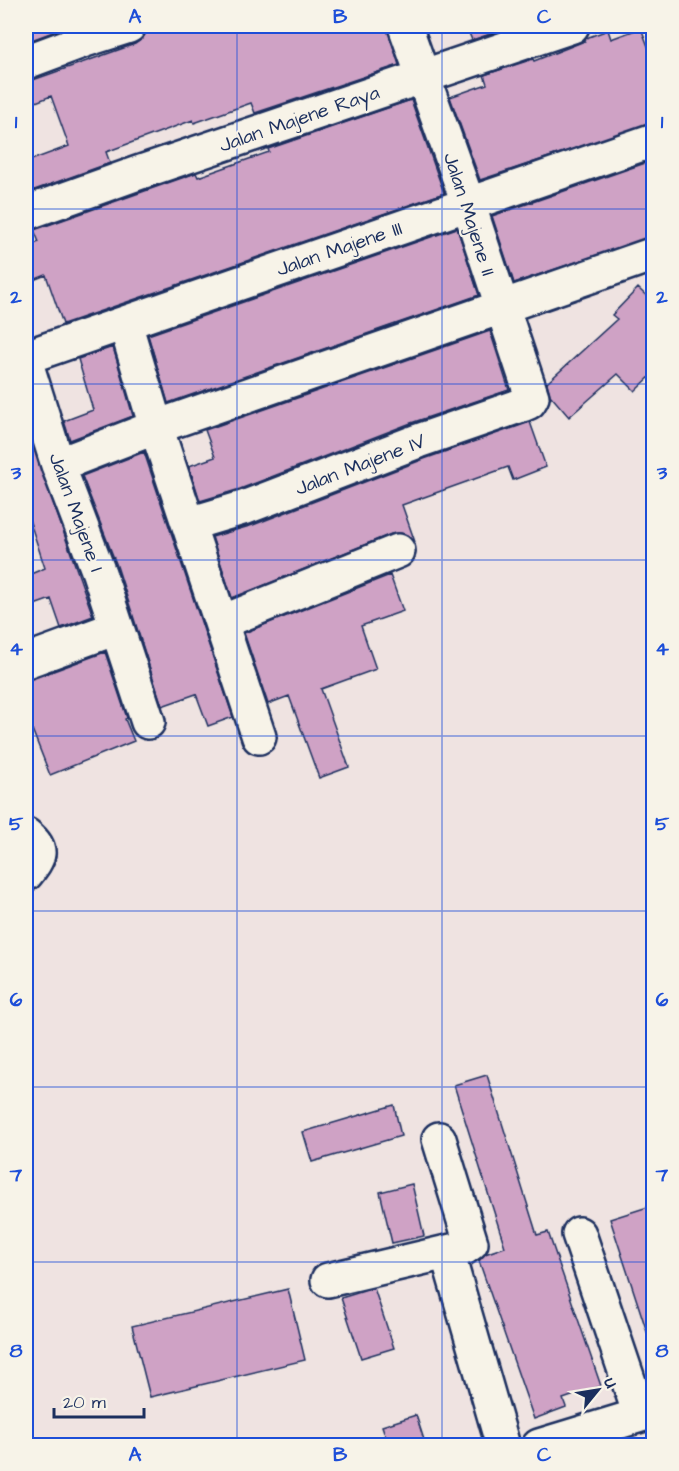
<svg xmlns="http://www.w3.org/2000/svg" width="679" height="1471" viewBox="0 0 679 1471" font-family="'Architects Daughter',sans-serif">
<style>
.building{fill:#cfa2c5;stroke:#1b2f5e;stroke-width:1.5}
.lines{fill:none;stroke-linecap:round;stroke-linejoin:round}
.minor-casing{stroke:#1b2f5e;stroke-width:38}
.minor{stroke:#f7f3e8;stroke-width:33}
.grid{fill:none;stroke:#1d4ed8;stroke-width:1.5;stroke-opacity:0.55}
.labels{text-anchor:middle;stroke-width:4.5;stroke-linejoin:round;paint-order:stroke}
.street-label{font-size:20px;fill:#1b2f5e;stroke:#f7f3e8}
.neatline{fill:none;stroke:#1d4ed8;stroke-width:2}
.grid-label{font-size:20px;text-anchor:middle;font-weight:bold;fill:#1d4ed8}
</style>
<rect width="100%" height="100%" fill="#efe3e1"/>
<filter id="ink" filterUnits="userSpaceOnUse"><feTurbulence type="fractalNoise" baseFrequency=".0167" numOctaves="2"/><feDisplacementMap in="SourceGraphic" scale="12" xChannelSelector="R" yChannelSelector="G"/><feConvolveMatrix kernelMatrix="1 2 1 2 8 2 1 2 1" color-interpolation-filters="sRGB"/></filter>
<g filter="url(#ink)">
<path class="building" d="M26 26H61V29L26 42Z
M147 26H387L399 65 255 113 251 103 194 123 193 120 106 152 110 163 26 193V162L69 146 51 96 26 106V80H33L135 44 143 38Z
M466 26H515L472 40Z
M641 28 654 62V122L480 180 450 97 487 84 484 75 533 59 534 61 585 41 586 38 608 30 611 39Z
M411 100 444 193 63 324 46 275 26 283V247L39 242 34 230 196 173 198 177 269 152 268 149Z
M654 160V236L514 283 492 216Z
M457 228 479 295 168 403 148 335Z
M638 288 654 303V373L635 391 618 374 569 417 550 395 547 383 617 319 612 315Z
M490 331 509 390 411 423 240 489 200 501 189 466 215 457 205 430Z
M113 347 133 416 70 440 64 421 93 410 78 359Z
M530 422 546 467 513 480 508 467 402 505 415 542 409 536 401 533 391 534 232 598 212 537 253 525 424 459Z
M29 434 93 616 61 628 51 599 26 608V576L45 568 26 510V436Z
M144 452 233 717 208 726 196 694 162 706 117 566 82 476Z
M390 575 403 611 361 626 376 669 321 689 349 767 319 778 289 696 268 704 244 633Z
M105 652 127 718 125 719 134 741 50 775 26 714V679H32Z
M487 1075 537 1235 548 1232 601 1386 563 1399 566 1407 534 1419 479 1261 485 1254 505 1247 454 1085Z
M394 1105 401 1136 312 1162 303 1132Z
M412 1184 424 1236 392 1243 380 1192Z
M654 1205V1338H649L610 1219Z
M374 1288 394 1348 361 1358 341 1298Z
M288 1289 305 1360 150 1397 132 1326Z
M416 1415 426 1446H389L382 1426Z"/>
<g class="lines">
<defs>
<path id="minor" d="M85 40 129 26
M26 62 85 40 79 26
M26 213 138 173 572 26
M125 323 156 427 259 737
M26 357 654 140
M26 363 58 465 99 573 148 722
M58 465 156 427 654 254
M189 524 246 507 418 441 522 405 529 402 532 397 468 203 405 26
M222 622 398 551
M26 661 116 628
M26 835C45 850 39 857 26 874
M439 1139 471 1243 464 1248 447 1252 503 1446
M579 1234 640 1415
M328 1280 447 1252
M539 1446 654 1411"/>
</defs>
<use href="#minor" class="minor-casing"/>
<use href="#minor" class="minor"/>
</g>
</g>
<path class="grid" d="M237 26V1446M442 26V1446M26 209H654M26 384H654M26 560H654M26 736H654M26 911H654M26 1087H654M26 1262H654"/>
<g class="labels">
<g class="street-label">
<text transform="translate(299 118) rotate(-19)" y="7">Jalan Majene Raya</text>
<text transform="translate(470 214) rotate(72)" y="7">Jalan Majene II</text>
<text transform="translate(339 248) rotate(-19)" y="7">Jalan Majene III</text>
<text transform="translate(360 464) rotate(-21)" y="7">Jalan Majene IV</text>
<text transform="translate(77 512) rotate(70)" y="7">Jalan Majene I</text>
</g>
</g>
<rect width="679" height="1471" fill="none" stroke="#f7f3e8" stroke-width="66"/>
<g transform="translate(598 1390) rotate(60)" stroke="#f7f3e8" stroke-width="4.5" paint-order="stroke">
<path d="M0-4.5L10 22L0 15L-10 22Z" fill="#1b2f5e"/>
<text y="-9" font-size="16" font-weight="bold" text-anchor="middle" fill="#1b2f5e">U</text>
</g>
<path d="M54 1408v9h90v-9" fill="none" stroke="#1b2f5e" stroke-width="3"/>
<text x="63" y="1408" font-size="18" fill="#1b2f5e" stroke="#f7f3e8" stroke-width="4.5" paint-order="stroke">20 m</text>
<rect x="33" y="33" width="613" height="1405" class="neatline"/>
<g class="grid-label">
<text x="135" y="23">A</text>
<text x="340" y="23">B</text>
<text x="544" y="23">C</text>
<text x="16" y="128">1</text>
<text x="662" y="128">1</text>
<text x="16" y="303">2</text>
<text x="662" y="303">2</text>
<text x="16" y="479">3</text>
<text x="662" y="479">3</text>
<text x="16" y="655">4</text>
<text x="662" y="655">4</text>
<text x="16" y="830">5</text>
<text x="662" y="830">5</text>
<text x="16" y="1006">6</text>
<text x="662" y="1006">6</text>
<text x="16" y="1181">7</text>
<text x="662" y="1181">7</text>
<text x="16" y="1357">8</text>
<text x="662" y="1357">8</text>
<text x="135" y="1461">A</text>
<text x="340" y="1461">B</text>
<text x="544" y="1461">C</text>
</g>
</svg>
